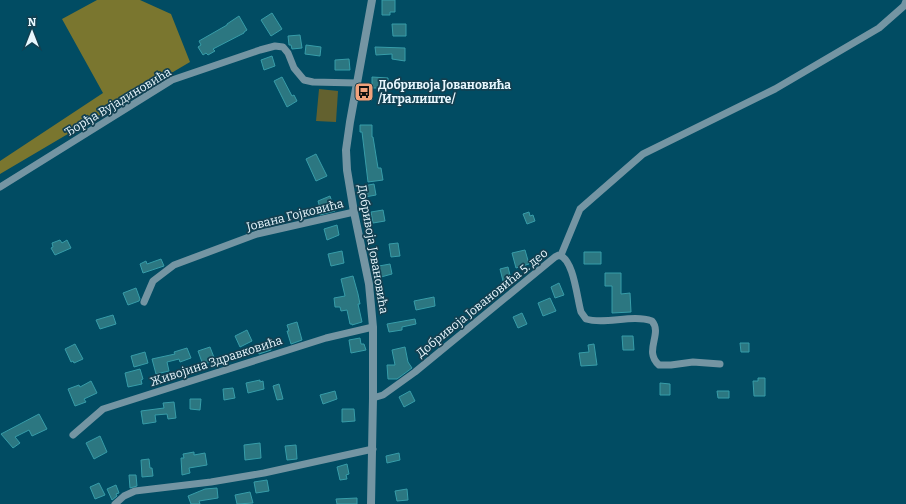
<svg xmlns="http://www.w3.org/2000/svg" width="906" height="504" viewBox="0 0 906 504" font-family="Bitter,serif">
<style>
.green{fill:#63612f}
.forest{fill:#7a762f}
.building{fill:#2c7781;stroke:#379da9}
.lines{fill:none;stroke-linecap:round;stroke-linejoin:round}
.minor{stroke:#7495a3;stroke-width:7}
.tertiary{stroke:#7495a3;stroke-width:8}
.labels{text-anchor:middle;stroke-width:3.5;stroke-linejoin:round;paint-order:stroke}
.poi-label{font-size:12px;font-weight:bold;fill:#e8f7fe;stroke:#134051;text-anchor:start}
.street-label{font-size:12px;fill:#e8f7fe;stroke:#134051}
</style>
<rect width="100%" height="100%" fill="#014c63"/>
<path class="green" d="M319 89 338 91 336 122 316 121Z"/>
<path class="forest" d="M97 0H140L171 14 190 62 0 174V161L103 93 62 19Z"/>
<path class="building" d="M382 0H395V12H390V15H382Z
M272 13 282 29 271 36 261 20Z
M239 16 247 30 244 32V33L213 49 215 51 208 55 206 53 203 55 198 47 201 45 199 41 227 25V24Z
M392 24H406V36H393Z
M300 35 302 48 292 49 291 45H289L288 36Z
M306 45 321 47 320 56 305 54Z
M375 47 405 48V61L392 59V54L376 55Z
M272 56 275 66 264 70 261 60Z
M349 59 350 70H335V60Z
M282 77 292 96 294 95 297 101 287 107 274 81Z
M372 77 388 78V88H372Z
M360 125H372V137H373L378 168H381L383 180 368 182 362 132H360Z
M316 154 327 176 316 181 306 159Z
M374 184 376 195 365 197 363 186Z
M330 196 335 211 320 215 318 209 320 208 318 201Z
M383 210 385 221 373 223 371 212Z
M529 212 530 216 533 215 535 221 527 224 523 214Z
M337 225 339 235 327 240 324 229Z
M60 240 62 243 67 240 71 248 55 255 51 248 53 247 52 243Z
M398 243 400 256 391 257 389 244Z
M525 250 529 264 516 268 512 253Z
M342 251 344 263 331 266 328 254Z
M584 252H601V264H584Z
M161 259 164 266 143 273 140 264 146 261 147 264Z
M390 264 392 274 381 277 379 266Z
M508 267 511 279 503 281 500 269Z
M605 273H621V294L630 293 631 312 612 313V286H605Z
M353 276 358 294 360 304H358L362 322 352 325V324H350L347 310 341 311 340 307H335L334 298 345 296 341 279Z
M559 283 564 295 555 298 551 287Z
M136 288 140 299 139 301 128 305 123 293Z
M434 297 435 306 416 310 414 301Z
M550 298 556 311 543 316 538 303Z
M522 313 527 324 518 328 513 317Z
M113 315 116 324 100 329 96 320Z
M415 319 416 324 402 327V330L389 332 387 324Z
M297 322 302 340 291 344 287 331H289L287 325Z
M247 330 252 341 240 347 235 336Z
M622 336H633L634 350H623Z
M360 338 361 344H364L366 350 351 353 349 340Z
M269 342 271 350 259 354 257 346Z
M740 343H749V352H741Z
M75 344 83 359 74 363 73 361 71 362 65 349Z
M594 344 597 365 581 366 579 353 589 352 588 345Z
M210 347 215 360 203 365 198 351Z
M405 347 408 362 412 368 397 379H388L387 365H395L392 350Z
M187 348 191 358 180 362 179 359 167 362 169 371 156 374 152 359 175 354 174 352Z
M145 352 148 363 134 367 131 356Z
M140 369 143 379 141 380 142 384 128 387 125 373Z
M758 378H765V396H754L753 381H758Z
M260 380V382L263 381 264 389 248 393 246 383Z
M91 381 97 393 84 399 86 402 75 406 68 389 79 385 80 387Z
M660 383 670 384V395H660Z
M279 384 283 399 277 400 273 386Z
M233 388 235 398 224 400 223 389Z
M335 391 337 399 323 404 320 395Z
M410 391 415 401 404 407 399 397Z
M717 391H729V398H718Z
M190 399H201L200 410 190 409Z
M174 402 176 418 168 419 167 414 155 415 156 422 143 424 141 411 164 408 163 403Z
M342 409H354L355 421 342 422Z
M39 414 47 429 32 436 29 430 15 437 20 443 13 448 1 434Z
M100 436 107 452 94 459 86 443Z
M260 443 261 458 245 460 244 445Z
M296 445 297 459 287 460 285 446Z
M194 452V455L205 453 207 465 189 468 190 473 182 475 181 458H184L183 454Z
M399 453 400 460 387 463 386 456Z
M149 459 150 468H152L153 476 142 477 141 460Z
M347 464 349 474 346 475 347 479 340 480 337 467Z
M129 475H136L137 486 130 488Z
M267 480 269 491 256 493 254 482Z
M99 483 105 495 95 499 90 487Z
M116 485 119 493 116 494 117 496 112 500 107 489Z
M217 488 218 498 199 501 200 504H191L188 496 205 489Z
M407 489 408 500 397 501 395 491Z
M250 492 253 503 237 504 235 495Z
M357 498V504H337L336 499Z"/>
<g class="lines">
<path class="minor" d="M0 187 172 80 260 50 275 46 283 47 288 53 294 68 304 80 313 82 357 83
M561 255 580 209 643 154 775 89 879 28 904 6 906 1
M144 302 153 281 174 265 257 234 354 212
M373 398 383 395 415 372 555 257 559 255C574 259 577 299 581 312L586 319C605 325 632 314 652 321 663 334 643 351 659 365H671L693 362 720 364
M73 435 103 409 326 338 373 327
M115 504 124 496 135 491 211 482 264 473 373 449"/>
<path class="tertiary" d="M371 504 373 398V327L369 284 354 212 347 170 346 150 350 122 372 0"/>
</g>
<defs>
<symbol id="bus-square" viewBox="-11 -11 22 22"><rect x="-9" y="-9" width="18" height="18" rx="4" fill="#f1a17b" stroke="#134051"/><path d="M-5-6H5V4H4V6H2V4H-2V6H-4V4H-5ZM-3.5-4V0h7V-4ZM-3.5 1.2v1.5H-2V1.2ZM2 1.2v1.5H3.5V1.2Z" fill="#111"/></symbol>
</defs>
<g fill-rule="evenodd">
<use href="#bus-square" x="353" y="81" width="22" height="22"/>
</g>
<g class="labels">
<g class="poi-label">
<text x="378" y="89">Добривоја Јовановића<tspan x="378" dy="14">/Игралиште/</tspan></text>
</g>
<g class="street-label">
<text transform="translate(118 102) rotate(-31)" y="4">Ђорђа Вујадиновића</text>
<text transform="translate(295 215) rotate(-14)" y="4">Јована Гојковића</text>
<text transform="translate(373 249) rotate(80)" y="4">Добривоја Јовановића</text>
<text transform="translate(482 303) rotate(-39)" y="4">Добривоја Јовановића 5. део</text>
<text transform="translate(216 361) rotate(-18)" y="4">Живојина Здравковића</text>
</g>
</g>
<g transform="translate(32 32)" stroke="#134051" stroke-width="3" paint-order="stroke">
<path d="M0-3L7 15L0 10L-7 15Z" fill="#e8f7fe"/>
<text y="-6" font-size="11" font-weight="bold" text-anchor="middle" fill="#e8f7fe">N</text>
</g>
</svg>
